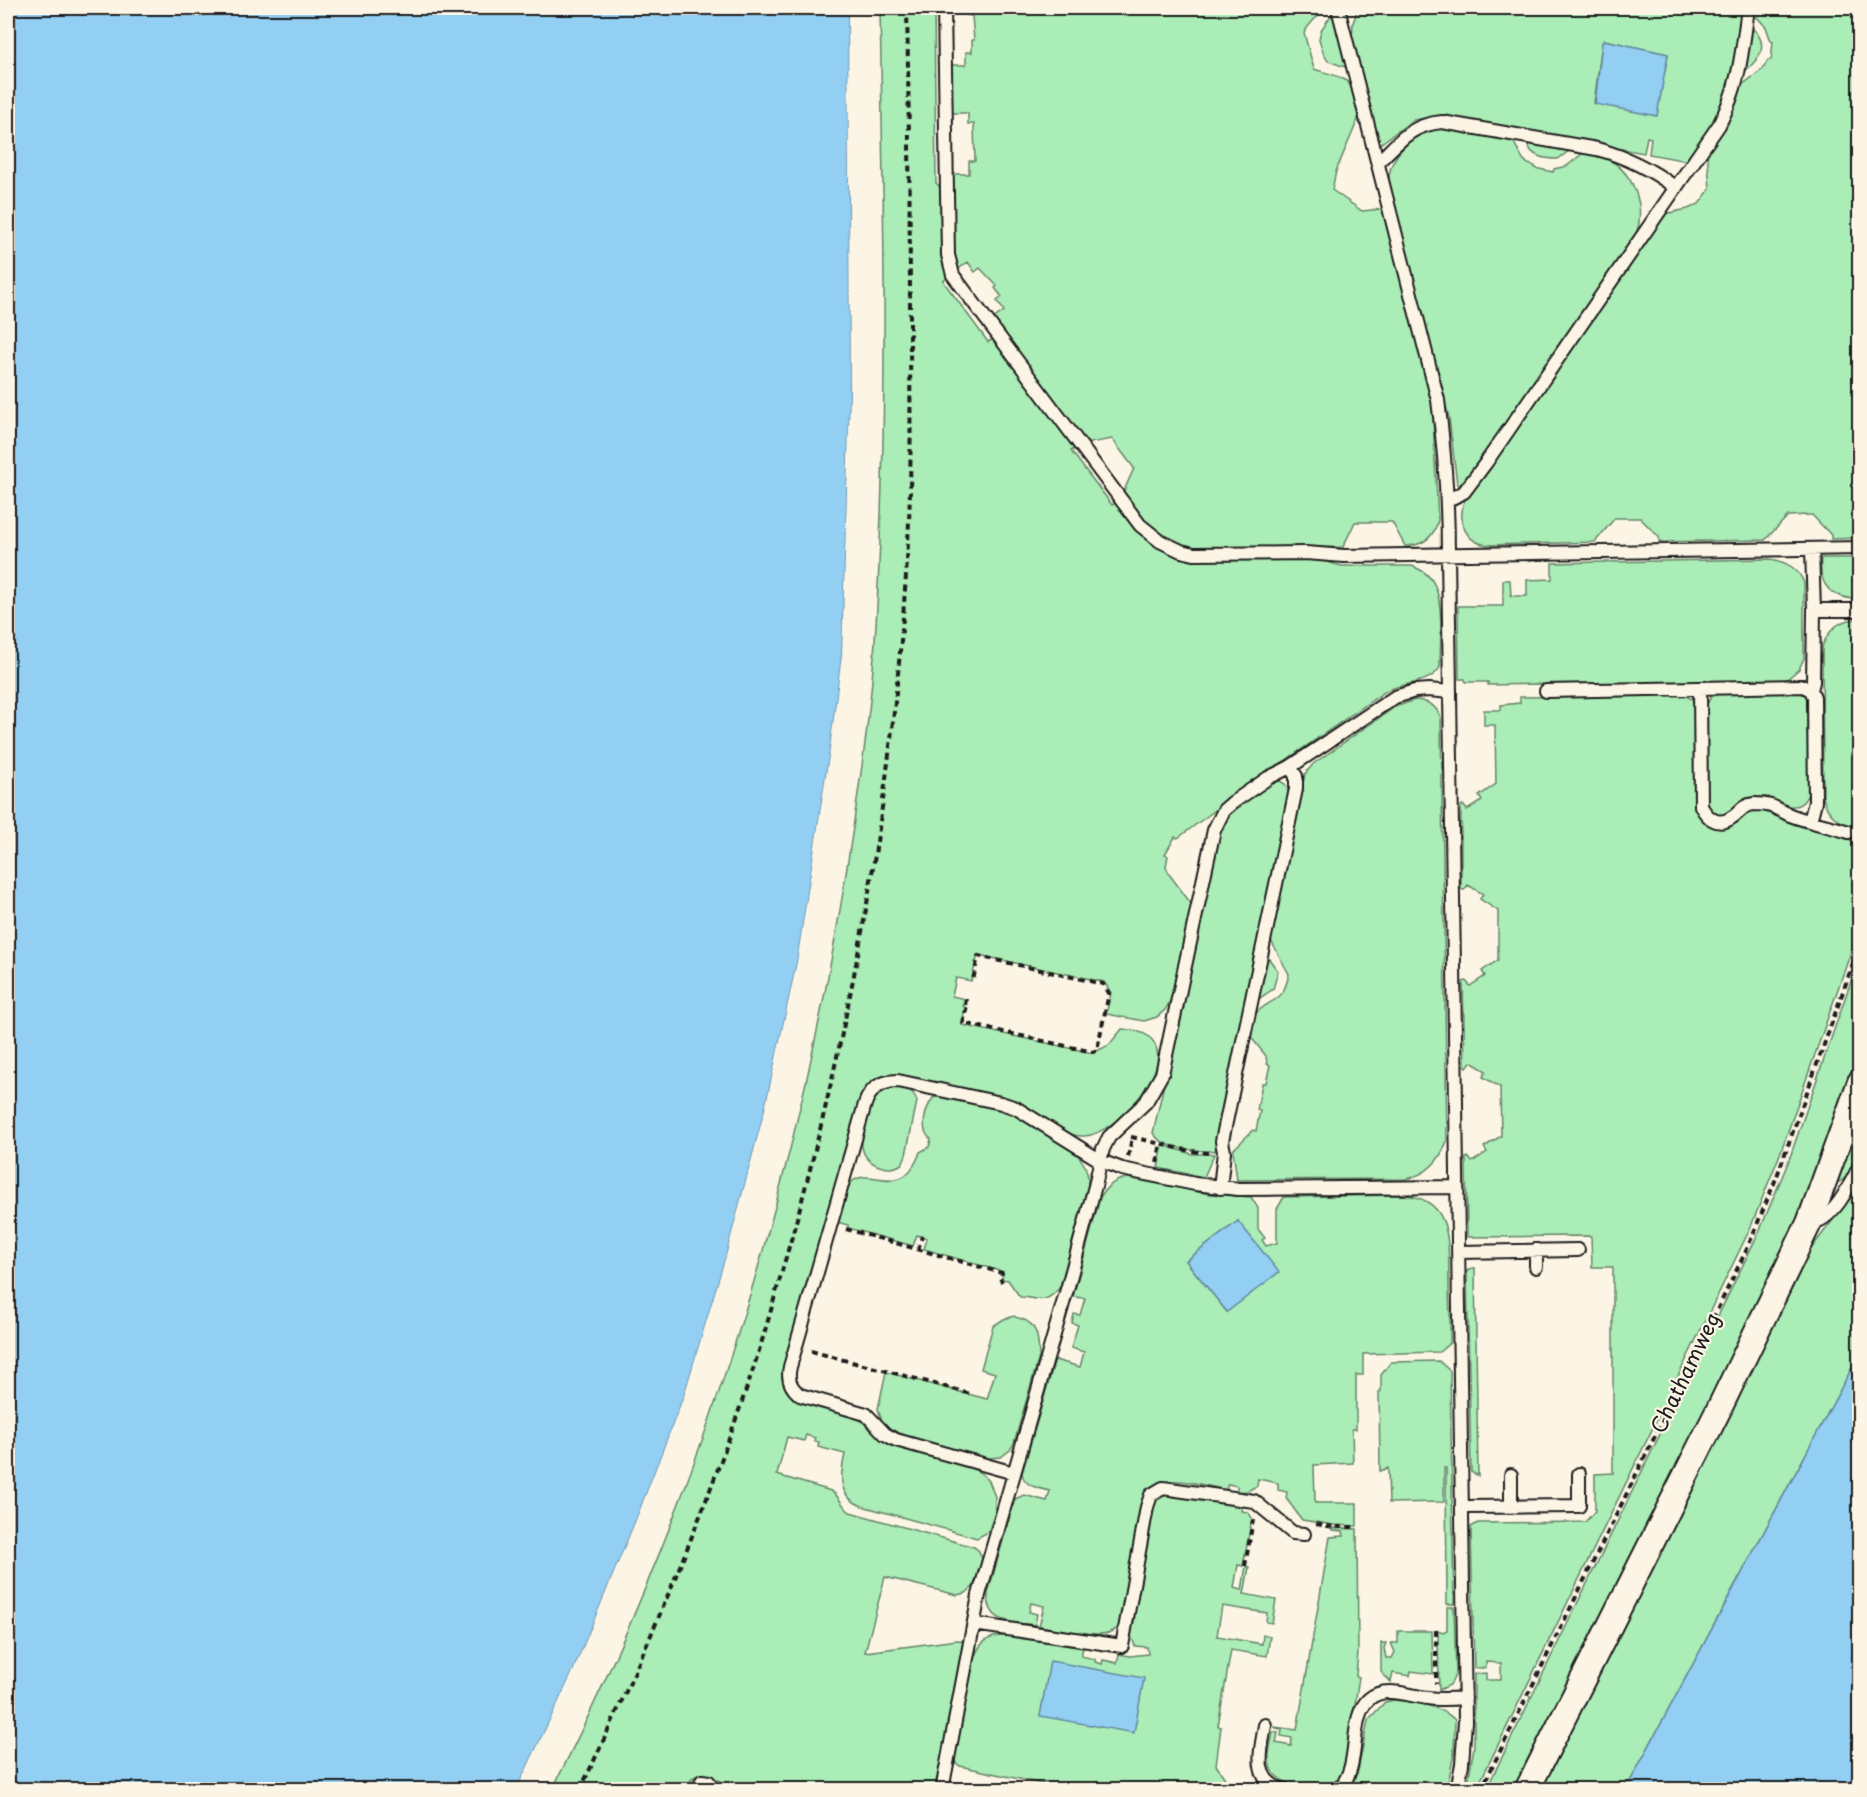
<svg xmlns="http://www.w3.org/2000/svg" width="1867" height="1797" viewBox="0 0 1867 1797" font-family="'Playpen Sans',sans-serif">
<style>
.green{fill:#abedb6;stroke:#648469;stroke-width:1.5;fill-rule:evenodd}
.water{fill:#93cef3;stroke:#63879d;stroke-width:1.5}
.pier{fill:#fcf5e5}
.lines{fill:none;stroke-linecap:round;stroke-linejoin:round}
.lane-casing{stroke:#1c1c1c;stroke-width:16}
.street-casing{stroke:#1c1c1c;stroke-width:28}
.path{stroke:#1c1c1c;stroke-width:4;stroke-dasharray:6 4.5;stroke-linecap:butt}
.lane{stroke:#fcf5e5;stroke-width:12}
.street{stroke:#fcf5e5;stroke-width:24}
.labels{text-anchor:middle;stroke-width:4.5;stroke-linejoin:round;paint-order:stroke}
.street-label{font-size:21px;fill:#1c1c1c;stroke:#fcf5e5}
</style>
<rect width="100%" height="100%" fill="#fcf5e5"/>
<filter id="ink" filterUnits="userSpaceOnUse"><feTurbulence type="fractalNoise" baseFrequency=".0167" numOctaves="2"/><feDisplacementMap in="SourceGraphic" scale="12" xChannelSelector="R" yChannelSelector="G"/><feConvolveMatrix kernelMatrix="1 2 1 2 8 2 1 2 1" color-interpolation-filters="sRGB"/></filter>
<g filter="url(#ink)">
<path class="green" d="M880 8H934L936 183 942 189 949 277 943 281 988 342 993 339 1076 448 1071 451 1112 505 1117 502 1163 548 1307 557 1342 566H1412C1419 569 1426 572 1431 579 1445 597 1440 644 1440 667 1431 685 1403 682 1386 691L1234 796 1178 838 1175 837 1165 854 1168 856 1166 866 1169 874 1192 905 1173 996 1165 1010 1157 1017 1144 1021 1106 1014 1111 993 1104 982 978 955 971 981 956 978 952 996 965 999 963 1006 965 1007 962 1025 1093 1053 1109 1045 1122 1029C1131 1030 1141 1031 1148 1036 1183 1063 1114 1135 1085 1136 1061 1138 1034 1110 1012 1101 999 1095 985 1094 972 1091 948 1086 924 1081 900 1075 883 1074 870 1082 862 1095L784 1366C782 1379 785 1387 794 1397L859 1419 888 1444 971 1468 981 1473 989 1481 995 1497V1513L988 1532 977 1538 862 1506C837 1496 840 1476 845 1454L818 1447 819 1442 814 1441 815 1438 806 1435 804 1441 787 1437 777 1475 831 1491C840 1496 842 1507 850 1512L974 1547 979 1551 982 1559 974 1586 966 1593 957 1595 885 1577 865 1652 957 1640 965 1641 936 1789H731C724 1782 704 1772 694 1777 690 1779 688 1786 686 1789L552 1790C701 1497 800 1178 849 854 858 796 867 738 872 680 877 625 879 569 881 514 887 345 883 177 880 8Z
M966 8H1324C1318 17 1309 23 1304 33L1314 69C1352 81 1350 76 1360 115L1336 171 1332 190 1362 211 1382 209 1385 212 1432 399 1438 520C1434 538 1423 546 1405 546L1392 522H1355L1343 547 1196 549C1161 541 1142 520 1123 493L1134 468 1112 439 1085 444 992 320 1004 311 997 301 1002 297 995 288 997 286 980 268 975 272 968 262 957 270 954 261 952 174H969V161H975L974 124H968V113H951L950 65H966V52H972V40H974L972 16 966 15Z
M1358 8H1743C1736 56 1733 97 1703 139 1698 146 1693 155 1687 161L1649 154 1651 138 1647 137 1644 153 1438 117 1413 120 1380 144 1352 39 1353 23ZM1604 40 1668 54 1656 115 1594 103 1602 43Z
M1753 8H1859V538L1831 539V535L1812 515H1809L1788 516 1765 540 1659 542V537L1640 518H1615L1595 542 1489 545C1464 543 1457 520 1465 499L1664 214 1688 209 1699 204 1710 189 1707 151 1729 116 1742 85 1763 69 1768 60H1771L1773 42 1771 41 1766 27 1753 13Z
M1334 11 1348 68 1328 61 1324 55 1319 39 1321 30Z
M1751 27C1770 43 1761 58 1745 71Z
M1441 128 1513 141 1523 159 1528 164 1535 166V168L1553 172 1554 169 1567 166 1583 153C1591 154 1600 155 1606 158 1634 172 1646 206 1636 235L1481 462 1463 484 1459 485 1457 484 1449 418 1389 183C1387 157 1415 129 1441 128Z
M1527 143 1569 151 1558 159C1544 159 1531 157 1527 143Z
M1821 558H1859V600C1832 597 1818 588 1821 558Z
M1770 559C1786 561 1799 569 1804 583V658L1799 669 1786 680 1545 686V684L1488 685V682H1466L1465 679H1459L1458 606H1503V580H1510L1511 596H1527V580L1552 579V563Z
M1859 619V929L1780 1154 1749 1231 1476 1790 1467 1789 1474 1746V1674L1486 1673V1680H1501V1663L1486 1662V1668H1474L1471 1527 1478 1523 1585 1522 1595 1511V1474L1613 1473V1267H1592L1591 1236 1467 1237 1466 1158 1468 1157 1472 1162 1487 1152 1484 1147 1501 1136 1500 1087 1483 1077 1486 1071 1471 1062 1467 1067 1465 1066 1463 982 1466 981 1470 986 1485 976 1482 971 1498 960V911L1480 899 1483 894 1468 885 1464 890 1461 889V806L1463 805 1467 810 1482 801 1479 796 1496 784 1495 725H1484V710H1501V705L1520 703V697L1684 695 1692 699 1695 705 1701 817 1706 822 1750 809 1770 810 1785 821 1851 840 1854 827C1837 821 1827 815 1823 797L1822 647C1829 629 1839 619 1859 619Z
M1798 691 1807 695 1808 794C1800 813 1784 806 1769 799V797H1751L1750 800 1738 805 1723 816 1712 814 1706 805 1705 708 1711 697 1720 693Z
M1415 700C1428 701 1436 705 1441 718L1447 1141C1440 1161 1427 1175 1405 1179L1237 1180 1233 1150 1253 1130 1256 1131 1260 1111 1257 1110 1262 1083H1266L1270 1065 1267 1064 1266 1056 1250 1036 1254 1015C1272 996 1282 1006 1289 974L1270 939 1305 774 1313 764 1395 707Z
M1280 781 1285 784 1290 795 1215 1151C1196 1151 1164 1150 1153 1133L1164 1084 1168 1077 1184 1006 1182 1002 1215 846 1221 826 1232 809 1271 782Z
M1266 955 1278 971 1273 989 1257 1000Z
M1859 958V1058L1813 1187 1778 1270 1516 1789 1486 1790 1760 1230 1789 1160Z
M891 1087C903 1087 913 1088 917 1101L906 1155 902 1164C894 1169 888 1169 879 1166 856 1157 861 1138 866 1118 869 1111 870 1102 875 1096 879 1092 885 1089 891 1087Z
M940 1096 1006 1110 1067 1146C1082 1156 1091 1171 1087 1189L1060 1287C1044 1307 1037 1297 1020 1297L1008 1280 1002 1279 1003 1272 924 1249 927 1238 917 1235 913 1246 848 1228V1225L837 1222C840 1211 842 1196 848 1186 868 1159 901 1206 920 1152L929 1147 931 1139C919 1131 925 1109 933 1098Z
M1859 1114C1859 1135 1861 1171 1839 1182L1837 1181Z
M1163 1145 1192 1154H1214L1204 1177 1158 1168Z
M1127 1178 1210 1194 1251 1197 1258 1208V1229L1265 1238 1262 1240 1266 1246 1277 1243V1209L1284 1197 1401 1195C1454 1197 1448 1244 1449 1283 1449 1303 1451 1323 1450 1343L1439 1352 1363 1354V1375H1356V1429H1352L1353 1463 1314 1465 1315 1503H1357V1526L1334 1525 1302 1520 1286 1498 1287 1492 1278 1490V1483L1258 1479 1257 1486 1247 1491 1237 1492V1486L1228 1484 1226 1490C1201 1485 1158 1468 1143 1498L1119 1626C1108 1643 1058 1629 1039 1626L1044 1606 1031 1603 1029 1612 1037 1614 1035 1625C1011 1622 987 1624 988 1593L1015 1499 1024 1495 1047 1501 1050 1491C1039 1488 1024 1487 1022 1473L1055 1360 1080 1367 1084 1352 1071 1348 1078 1325 1072 1323 1074 1314 1080 1315 1085 1298 1073 1297 1100 1198C1106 1186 1114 1180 1127 1178ZM1238 1221 1227 1312 1186 1261Z
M1859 1180V1354L1845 1381 1626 1789 1537 1790 1804 1258 1851 1196Z
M1472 1268H1475L1478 1476 1471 1472 1467 1271Z
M1014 1316C1016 1318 1019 1318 1022 1319 1040 1325 1038 1344 1039 1357L1014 1443 1010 1450 1001 1457 989 1458 921 1441 891 1430 882 1421 878 1409 886 1372 987 1399 995 1373 981 1369 993 1326 1004 1319Z
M1439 1361 1450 1371 1454 1604H1447L1446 1468H1444V1502L1389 1503 1388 1468 1380 1471 1379 1392 1381 1391V1375L1391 1362Z
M1171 1494 1233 1504 1242 1508 1241 1511 1248 1512 1252 1518 1243 1566 1238 1565 1234 1588 1242 1590 1246 1566 1249 1567 1244 1594 1276 1600 1272 1623 1266 1622 1267 1613 1222 1606 1217 1636 1262 1644 1263 1635 1270 1636 1267 1656 1231 1650 1218 1726 1221 1727 1216 1765 1230 1786 1245 1789H1068V1785L1062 1784 1061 1788 960 1766 956 1763 954 1757 974 1659C979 1643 988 1635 1006 1636L1083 1648 1081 1656 1095 1659V1662L1102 1664 1103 1660 1117 1663 1119 1654 1130 1656 1148 1654 1147 1647 1135 1646 1131 1636 1132 1628 1154 1504 1160 1496Z
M1332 1528 1357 1529 1358 1652 1356 1676 1359 1677C1356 1695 1348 1764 1340 1776 1327 1794 1279 1788 1271 1769 1266 1758 1271 1744 1273 1732L1278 1733 1276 1743 1291 1746 1292 1738 1281 1736 1282 1730 1274 1727 1297 1730 1330 1537 1344 1536 1343 1531 1332 1530Z
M1447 1607H1454L1456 1674 1450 1685 1439 1690 1438 1630 1443 1632 1447 1630Z
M1398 1631H1432L1433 1674 1411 1671 1410 1676 1393 1673 1391 1682 1381 1672V1643H1386L1384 1648 1386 1658H1392L1395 1652 1391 1643H1398Z
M1394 1700C1415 1703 1439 1704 1455 1720L1454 1753 1447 1789H1350L1358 1771 1368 1720 1385 1702Z"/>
<path class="water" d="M8 8H848L850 392 842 654 830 749 797 962 765 1109 726 1256 684 1396 636 1520 572 1674 517 1789 8 1790Z
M1604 40 1668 54 1657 116 1595 104 1602 43Z
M1238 1221 1279 1272 1227 1312 1186 1261Z
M1859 1354V1789H1626L1845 1381Z
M1050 1661 1144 1678 1134 1733 1040 1716Z"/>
<path class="pier" d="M848 8H851L852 62 853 392 845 654 833 749 800 962 768 1110 729 1256 687 1397 639 1521 575 1675 521 1790 517 1789 572 1674 636 1520 684 1396 726 1256 765 1109 797 962 830 749 842 654 850 392Z"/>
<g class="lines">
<defs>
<path id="lane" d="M944 8 948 255 953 275 1140 525 1160 541 1181 551 1194 554 1306 553 1344 556 1860 548
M1338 8 1438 400C1445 453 1448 502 1448 555L1465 1721 1462 1764 1457 1790
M1378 162C1400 141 1410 125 1442 122L1597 149C1627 157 1651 169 1676 188
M1448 500 1464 492 1485 464 1719 125C1740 84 1742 52 1748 8
M1814 610H1860
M1700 688 1701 806C1707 818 1718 827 1731 818 1740 813 1742 805 1754 804 1772 804 1775 808 1790 815 1808 822 1830 826 1849 832
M1546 691 1803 686 1811 690
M1810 821 1815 802 1814 697 1811 690 1813 682 1814 610 1812 549
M1220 1188 1224 1152 1222 1141 1296 789V776L1290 767
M1810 1223C1833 1222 1851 1183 1860 1165
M1536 1250V1267
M1458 1252 1578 1250
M1014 1473 896 1440 885 1434 866 1414 800 1395C790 1387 787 1379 790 1367L865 1104C870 1089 881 1081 898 1081L1001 1103 1016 1108 1101 1161 1122 1169 1195 1184 1238 1189 1457 1187
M1511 1475V1507
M1462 1507 1579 1506V1474
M974 1624 1122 1646 1147 1507 1151 1495 1163 1488 1254 1501 1293 1533 1304 1534
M1265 1725C1261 1751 1251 1781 1284 1790
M697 1790 702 1781 709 1782
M942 1790 979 1595 1068 1286 1095 1186 1103 1149 1109 1137 1146 1102 1162 1074 1214 830 1224 810 1232 803 1268 778 1290 767 1395 697 1415 691 1429 690 1450 692
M1338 1790C1363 1766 1347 1719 1369 1699 1385 1685 1409 1696 1428 1698 1440 1700 1452 1699 1465 1698"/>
<path id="street" d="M1527 1790 1719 1409 1809 1223 1860 1082"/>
</defs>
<use href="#lane" class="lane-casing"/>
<use href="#street" class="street-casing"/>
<path class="path" d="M966 999 965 1006H967L963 1023 1093 1052 1097 1050 1109 993 1103 984 978 956 973 981
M1131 1137C1157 1142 1181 1151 1208 1153
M1128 1157 1132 1138
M1157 1163 1161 1143
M846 1229 1002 1273 1000 1278 1002 1282
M918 1250 922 1236
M811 1351C864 1366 917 1378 970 1394
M1316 1524 1334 1527H1357
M1245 1566 1253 1520
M1436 1630V1684
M580 1790C644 1657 702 1521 749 1381 765 1335 777 1287 791 1240 855 1012 895 778 908 542 912 471 910 400 910 330 910 222 909 115 907 8
M1481 1790 1747 1249 1777 1176 1860 944"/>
<use href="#lane" class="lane"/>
<use href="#street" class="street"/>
</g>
</g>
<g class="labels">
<g class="street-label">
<text transform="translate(1686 1373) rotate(-64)" y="7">Chathamweg</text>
</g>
</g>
<rect width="1867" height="1797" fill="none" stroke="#fcf5e5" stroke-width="30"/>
<rect x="15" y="15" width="1837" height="1767" fill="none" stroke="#1c1c1c" stroke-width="2" filter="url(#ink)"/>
</svg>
